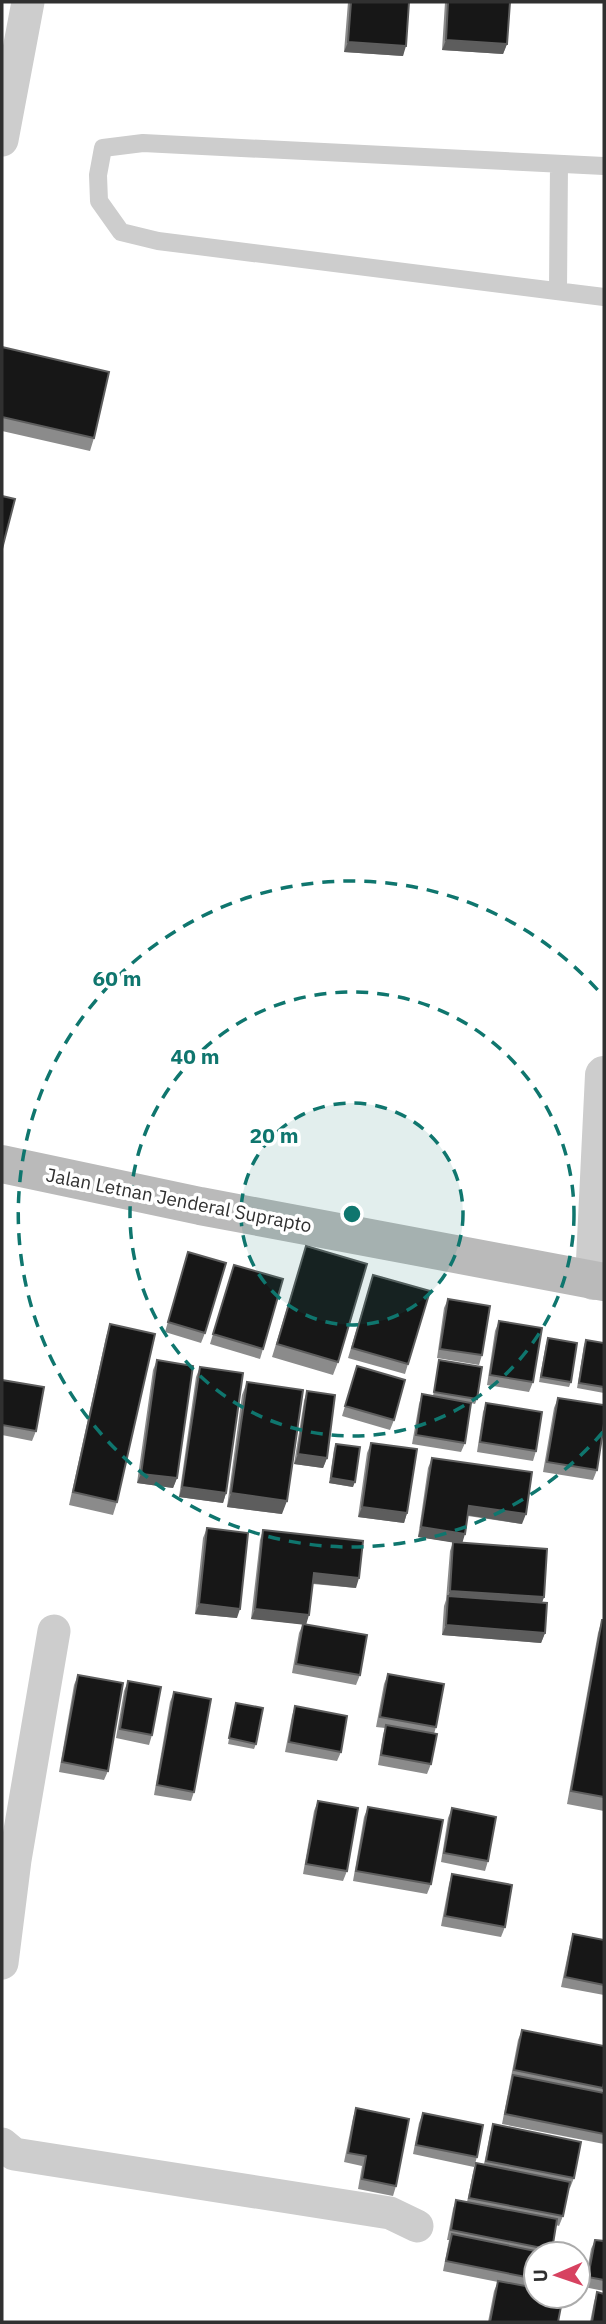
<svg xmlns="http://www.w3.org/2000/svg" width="606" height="2324" viewBox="0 0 606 2324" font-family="'IBM Plex Sans',sans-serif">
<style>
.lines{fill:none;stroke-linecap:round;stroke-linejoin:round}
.service{stroke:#cdcdcd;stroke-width:18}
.minor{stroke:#cdcdcd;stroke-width:33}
.tertiary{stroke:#cdcdcd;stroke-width:38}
.secondary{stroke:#bababa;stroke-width:38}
.wall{fill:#8b8b8b}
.shaded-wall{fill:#5d5d5d}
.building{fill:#171717;stroke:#5d5d5d;stroke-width:2}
.ring{fill:none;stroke:#0f766e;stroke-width:3.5;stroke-dasharray:12 9}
.labels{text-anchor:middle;stroke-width:7;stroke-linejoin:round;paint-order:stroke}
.street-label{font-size:19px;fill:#303030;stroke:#fff}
.centre{fill:#0f766e;stroke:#fff;stroke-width:3.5}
.ring-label{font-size:21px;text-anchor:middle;font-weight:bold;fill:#0f766e;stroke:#fff;stroke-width:7;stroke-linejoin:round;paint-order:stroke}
</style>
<rect width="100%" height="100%" fill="#fff"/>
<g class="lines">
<path class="service" d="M604 166 143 143 103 148 98 175 99 201 121 232 158 241 604 297
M558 291 559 164"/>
<path class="minor" d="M2 140 28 2
M2 1860H15L2 1963
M15 1860 54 1631
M2 2144 14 2154 390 2213 417 2226"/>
<path class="tertiary" d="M594 1281 604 1075"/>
<path class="secondary" d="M2 1164 200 1206 604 1282"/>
</g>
<path class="wall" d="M348 2H409L403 56 344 52Z
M445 2H510L507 44 503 54 442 50Z
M2 347 94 438 90 451 2 431Z
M306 1246 338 1362 333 1375 272 1357Z
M188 1252 205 1333 201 1343 165 1332Z
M234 1265 263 1349 260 1359 210 1344Z
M373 1275 408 1364 405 1374 348 1358Z
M448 1299 482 1355 479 1365 437 1358 444 1308Z
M499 1321 533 1382 529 1392 487 1385 495 1331Z
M110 1324 117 1502 113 1515 69 1505 106 1337Z
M548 1338 571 1382 569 1387 539 1382 546 1344Z
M586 1340 604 1343V1393L577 1388 584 1345Z
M157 1360 177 1478 173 1488 137 1483 153 1370Z
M439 1360 477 1399 475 1404 471 1403 465 1443 461 1452 412 1444 419 1404 422 1394 433 1396Z
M357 1366 394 1420 390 1430 342 1416Z
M200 1367 226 1493 223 1503 179 1497 196 1377Z
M2 1380 36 1431 32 1441 2 1435Z
M247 1382 282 1514 227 1507 242 1395Z
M307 1391 327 1458 323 1468 294 1464 304 1401Z
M558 1398 597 1470 593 1480 543 1472 554 1408Z
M486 1403 536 1451 533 1461 477 1452 483 1412Z
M371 1443 407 1513 404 1523 358 1517 367 1453Z
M336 1444 353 1487 329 1483 334 1449Z
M432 1458 522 1524 468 1516 462 1542 544 1597 542 1603 545 1633 541 1643 442 1635 444 1606 446 1600 450 1551 453 1542 418 1537 428 1468Z
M207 1528 237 1618 195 1614 203 1538Z
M263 1530 356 1588 313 1584 306 1624 360 1675 356 1685 292 1673 299 1633 303 1624 251 1619 260 1540Z
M602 1620H604V1811L567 1804 598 1633Z
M388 1674 436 1727 434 1734 431 1764 427 1774 378 1765 383 1735 385 1728 376 1727 384 1684Z
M78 1675 108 1771 104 1780 59 1772 74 1685Z
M128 1681 152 1735 149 1745 116 1738 124 1691Z
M174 1692 194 1792 191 1801 154 1795 170 1702Z
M236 1703 256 1744 254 1749 228 1744Z
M295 1706 341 1752 337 1761 285 1752 292 1716Z
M318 1801 347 1871 343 1881 303 1874 314 1811Z
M368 1807 431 1884 427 1894 353 1881 364 1817Z
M452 1808 488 1861 485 1871 441 1862 448 1818Z
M452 1874 505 1927 501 1937 441 1926 449 1884Z
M573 1934 604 1940V1995L561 1987 570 1944Z
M522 2030 603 2088 602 2093H604V2144L502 2124 518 2040Z
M356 2108 396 2186 393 2196 358 2189 362 2166 344 2162 353 2118Z
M423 2113 477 2157 474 2167 413 2154 419 2123Z
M493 2124 574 2178 570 2188H568L563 2216 559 2226 556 2225 550 2254H536V2296L558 2322H488L494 2291 498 2282 443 2271 449 2240H447L453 2209 456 2200 467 2202 473 2173 476 2163 484 2164 490 2134Z
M595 2240 604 2241V2291L584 2287 591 2249Z
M597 2292 604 2322H590L594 2302Z"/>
<path class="shaded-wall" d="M446 40 507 44 503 54 442 50Z
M348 42 406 46 403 56 344 52Z
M298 1454 327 1458 323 1468 294 1464Z
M141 1474 177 1478 173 1488 137 1483Z
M331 1478 355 1482 353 1487 329 1483Z
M182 1487 226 1493 223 1503 179 1497Z
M231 1493 287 1501 282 1514 227 1507Z
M469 1506 526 1514 522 1524 466 1515Z
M362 1507 407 1513 404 1523 358 1517Z
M421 1527 465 1534 462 1544 418 1537Z
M314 1573 359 1578 356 1588 310 1583Z
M450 1591 544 1597 540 1607 448 1597Z
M199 1604 240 1609 237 1618 195 1614Z
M255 1609 309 1615 306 1625 251 1619Z
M446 1625 545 1633 541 1643 442 1635Z"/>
<path class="building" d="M351 2H409L406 46 348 42Z
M448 2H510L507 44 446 40Z
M2 347 109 372 94 438 2 417Z
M2 496 15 499 2 549Z
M306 1246 367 1264 338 1362 277 1344Z
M188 1252 226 1263 205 1333 168 1322Z
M234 1265 283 1279 263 1349 213 1334Z
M373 1275 430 1291 408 1364 352 1348Z
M448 1299 490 1306 482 1355 440 1349Z
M499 1321 542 1328 533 1382 490 1375Z
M110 1324 155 1334 117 1502 73 1492Z
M548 1338 577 1343 571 1382 541 1377Z
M586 1340 604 1343V1387L579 1383Z
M157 1360 193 1366 177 1478 141 1474Z
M439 1360 482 1367 477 1399 434 1392Z
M357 1366 405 1380 394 1420 345 1406Z
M200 1367 243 1373 226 1493 182 1487Z
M2 1380 44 1387 36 1431 2 1425Z
M247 1382 303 1390 287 1501 231 1493Z
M307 1391 335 1395 327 1458 298 1454Z
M422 1394 471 1403 465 1443 416 1435Z
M558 1398 604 1405V1424L597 1470 547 1462Z
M486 1403 542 1412 536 1451 480 1442Z
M371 1443 417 1449 407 1513 362 1507Z
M336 1444 360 1447 355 1482 331 1478Z
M432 1458 532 1472 526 1514 469 1506 465 1534 421 1527Z
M207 1528 248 1533 240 1609 199 1604Z
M263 1530 363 1541 359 1578 314 1573 309 1615 255 1609Z
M453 1542 547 1549 544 1597 450 1591Z
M448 1596 547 1603 545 1633 446 1625Z
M602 1620H604V1797L571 1791Z
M303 1624 367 1635 360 1675 296 1664Z
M388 1674 444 1684 436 1727 380 1717Z
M78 1675 123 1683 108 1771 62 1762Z
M128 1681 161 1687 152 1735 120 1729Z
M174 1692 211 1699 194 1792 157 1785Z
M236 1703 263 1708 256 1744 229 1738Z
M295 1706 347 1716 341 1752 289 1742Z
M386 1725 437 1734 431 1764 381 1755Z
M318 1801 358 1808 347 1871 306 1864Z
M368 1807 443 1820 431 1884 356 1871Z
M452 1808 496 1817 488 1861 444 1853Z
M452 1874 512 1885 505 1927 445 1916Z
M573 1934 604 1940V1985L565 1977Z
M522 2030 604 2046V2083L603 2088 514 2070Z
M513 2075 604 2093V2134L505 2114Z
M356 2108 409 2119 396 2186 362 2179 366 2156 348 2153Z
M423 2113 483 2125 477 2157 416 2145Z
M493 2124 581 2142 574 2178 486 2161Z
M476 2163 570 2182 563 2216 469 2198Z
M456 2200 557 2219 552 2250 451 2230Z
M452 2234 550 2254H536V2279L446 2261Z
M595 2240 604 2241V2280L588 2277Z
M498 2281 536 2288V2296H563L558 2322H490Z
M597 2292 604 2294V2322H592Z"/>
<circle cx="352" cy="1214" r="111" fill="#0f766e" fill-opacity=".12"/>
<g class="ring">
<circle cx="352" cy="1214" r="111"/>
<circle cx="352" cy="1214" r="222"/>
<path d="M603 1432A333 333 0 1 1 603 996"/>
</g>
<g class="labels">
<g class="street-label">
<text transform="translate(179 1200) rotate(11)" y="7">Jalan Letnan Jenderal Suprapto</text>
</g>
</g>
<circle cx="352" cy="1214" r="10" class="centre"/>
<g class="ring-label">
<text x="117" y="986">60 m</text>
<text x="195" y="1064">40 m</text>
<text x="274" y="1143">20 m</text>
</g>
<rect width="606" height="2324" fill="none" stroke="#303030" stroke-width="7"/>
<g transform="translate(557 2275) rotate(268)"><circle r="33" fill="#ffffff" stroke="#acacac" stroke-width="2"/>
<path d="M0-5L12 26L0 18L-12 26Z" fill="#d74260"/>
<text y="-10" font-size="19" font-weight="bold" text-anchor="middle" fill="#303030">U</text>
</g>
</svg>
